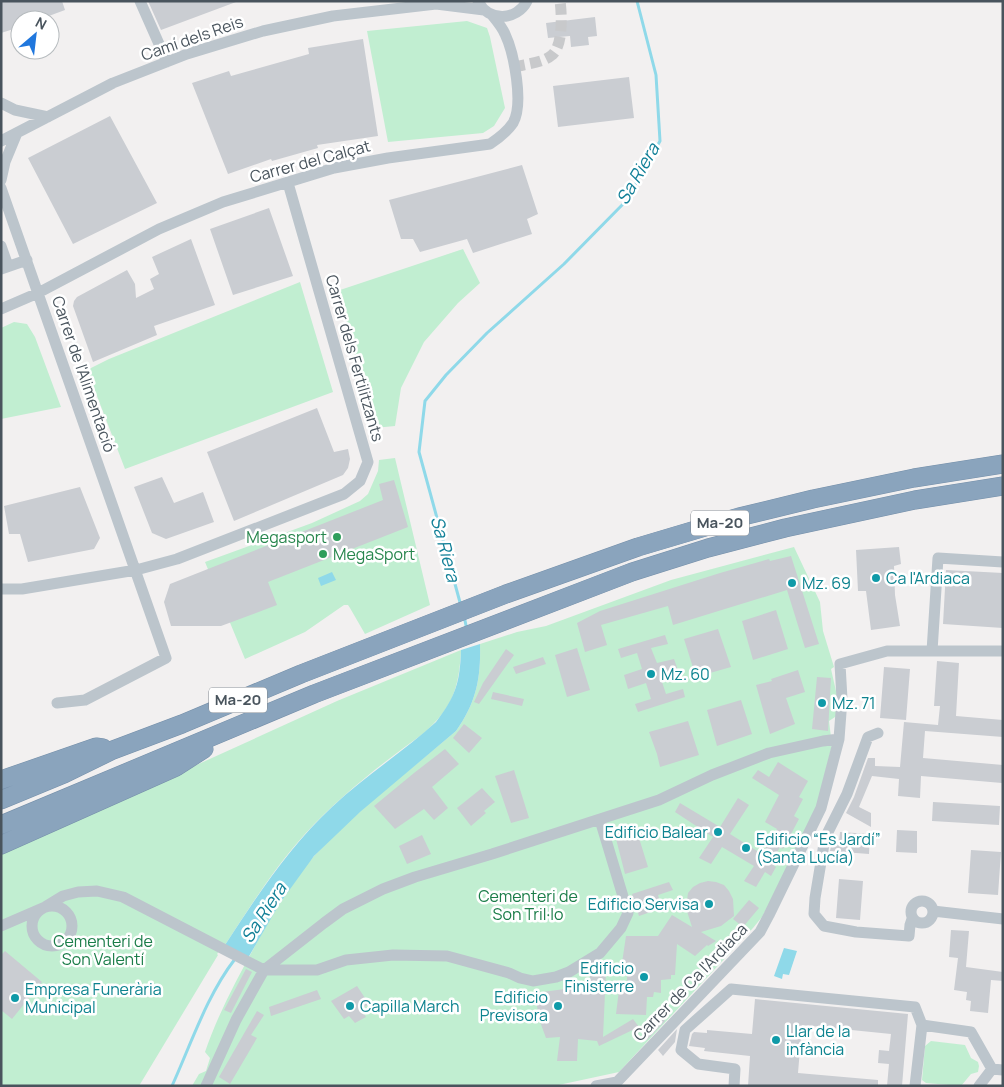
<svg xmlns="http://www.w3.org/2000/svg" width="1004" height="1087" viewBox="0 0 1004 1087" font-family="Manrope,sans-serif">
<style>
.green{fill:#c1eed1}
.water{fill:#8fd9e9}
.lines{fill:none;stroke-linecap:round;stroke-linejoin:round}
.stream{stroke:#8fd9e9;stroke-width:3}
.building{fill:#cacdd2}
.minor-tunnel{stroke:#c8c9cb;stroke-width:11;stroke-dasharray:11 5.5;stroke-linecap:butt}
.highway-casing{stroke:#758fa9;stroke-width:19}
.minor{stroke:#bcc5cc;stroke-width:11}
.highway{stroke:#8aa4bd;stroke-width:18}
.leisure-dot{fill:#2e9e5b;stroke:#fff;stroke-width:2}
.culture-dot{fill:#0f9aa8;stroke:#fff;stroke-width:2}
.labels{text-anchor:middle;stroke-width:5;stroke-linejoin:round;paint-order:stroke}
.shield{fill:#fff;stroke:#80878e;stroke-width:1}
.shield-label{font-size:15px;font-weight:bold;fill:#49545d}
.street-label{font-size:16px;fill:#49545d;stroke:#fff}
.leisure-label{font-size:16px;fill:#27864d;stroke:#fff;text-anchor:end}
.culture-label{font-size:16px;fill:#0d838f;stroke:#fff;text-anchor:start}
.park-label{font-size:16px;fill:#1b7d49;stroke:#fff}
.water-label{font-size:18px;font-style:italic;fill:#128098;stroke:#fff}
</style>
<rect width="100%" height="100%" fill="#f2f0f0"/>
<path class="green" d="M467 21 487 28 490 37 505 108 494 126 483 133 388 142 367 31Z
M463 249 480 283 458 303 424 342 401 388 395 426 374 428 337 291Z
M300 282 333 392 125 469 87 370 109 359Z
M14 322 27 324 35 337 61 407 1 419V328Z
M395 458 430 605 365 634 350 608 348 605H344L305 632 245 659 205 562 312 523 360 501 368 494 378 471 379 460Z
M794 547 820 602 823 631 834 667 831 669 838 700V715L829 721 832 745 817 806 798 848 762 917 753 928 619 1072 554 1086H192L199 1074 206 1071 210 1058 205 1052C218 1014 236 981 255 946 273 914 290 881 316 854 358 809 409 771 456 731 476 703 481 679 480 644L517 632 546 626 671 580Z
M461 650C459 688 453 707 424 733 382 763 340 796 305 834 274 868 250 907 225 945L217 954 218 955 139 1086H1V854L337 701Z
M931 1041 965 1045 971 1058 978 1062 979 1066 978 1072 971 1074 961 1086 926 1083 922 1080 925 1046Z"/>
<path class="water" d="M332 572 336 580 321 586 318 578Z
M480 644C481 679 476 703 456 731L360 812 314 856 280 903 248 958 225 945C257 896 289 847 332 807 365 776 403 752 436 722 456 696 460 682 461 650Z
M784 948 797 951 789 975 783 974 782 979 774 976Z"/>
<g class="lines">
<path class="stream" d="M461 606 419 452 425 401 446 375 487 333 564 264 626 201 660 141 656 75 637 1
M464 616 467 630
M172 1086C191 1044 207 995 235 959"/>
</g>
<path class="building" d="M1 1H62L65 10 38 20H20V27L1 33Z
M148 1H236V2L161 30Z
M595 17 597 36 588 37 589 45 571 47 570 36 548 38 546 23Z
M363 39 378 136 317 145 318 148 272 161 271 159 228 174 192 83 229 71 231 76 309 54 308 48Z
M629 77 634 118 558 127 553 86Z
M110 116 157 203 73 244 28 158Z
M522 165 538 214 527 219 532 234 473 253 467 239 420 252 413 239H401L389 200Z
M269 208 293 276 233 295 210 229Z
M191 239 215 305 154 326 157 335 93 362 73 306 74 301 77 297 127 270 135 284 136 298 154 289 150 279 159 274 152 257Z
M317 408 334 452 348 449 350 459 348 468 343 475 234 521 207 452Z
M162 477 174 503 203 492 214 522 166 539 152 533 134 487Z
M394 480 408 527 268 582 277 605 221 626H171L164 602 170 584 383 500 379 484Z
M80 487 100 538 94 549 28 562 20 534H9L4 506Z
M899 547 901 564 894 566 895 595 900 626 871 630 866 591H858L856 550Z
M791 556 819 644 805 648 787 590 673 625 668 606 601 625 607 645 585 652 577 623 600 611 720 573 769 559 770 561Z
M946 570 1003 573V628L943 624Z
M776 610 788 649 753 660 742 621Z
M718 629 731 667 696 677 684 639Z
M665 635 668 644 651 648 657 663 674 659 679 673 661 679 666 694 683 689 685 697 638 712 635 704 651 699 646 683 628 689 624 675 642 669 637 653 621 658 618 649Z
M577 648 590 690 567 697 555 655Z
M506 649 514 655 479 704 474 702 483 683Z
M543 657 546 664 516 674 513 667Z
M937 661 959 663 956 716 1003 720V737L925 731 923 758 1003 765 1002 783 921 776 920 798 898 796 899 779 872 776 859 807 871 813V827L846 813 854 797 868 758H875V766L900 767 904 722 938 725 940 706H934Z
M884 667 910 669 906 720 880 718Z
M798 670 805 692 786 698 795 724 770 734 756 685 772 681 771 679Z
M817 677 831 678 828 731 812 729Z
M493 692 524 699 522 706 491 699Z
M741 700 752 734 717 746 707 710Z
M688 721 699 755 660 767 657 754 649 732Z
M464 724 482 738 469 753 453 738Z
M445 749 459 764 432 787 448 808 434 820 424 809 395 829 374 806 414 773Z
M778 762 808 781 799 797 803 799 794 816 799 819 783 849 780 847 771 863 776 867 771 876 765 872 756 887 744 881 754 866 722 847 711 864 699 858 713 837 675 812 680 803 720 827 738 798 749 805 730 834 762 854 777 829 765 822 779 795 752 778 758 770 769 777Z
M514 770 529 818 511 823 495 776Z
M482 788 495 802 484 811 486 813 471 826 457 808Z
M933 802 1000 806 999 825 932 821Z
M635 825 648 867 625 874 614 831Z
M897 830 917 831V853L896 852Z
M840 832 870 834 869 854 830 851 832 841 839 842Z
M422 835 431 854 407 864 399 846Z
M971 850 1001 852 998 895 968 893Z
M839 879 863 881 860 920 836 918Z
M708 881 716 882 724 885 729 891 733 899 734 916 721 926 701 932 716 941 708 946 707 945 695 956 677 944 675 975H671V979L661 980V993L654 992 653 997H647L646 1015 616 1014 619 990 627 991V963H622L626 936H658L672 915 692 927 686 908 688 893 693 887 700 883Z
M669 882 673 890 658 895 662 908 639 916 632 894Z
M749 900 759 908 743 927 733 919Z
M951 930 969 931 966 967 1003 972V981L991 980 988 1013 970 1011 971 1001 966 1000 967 992 954 990 958 958 949 957Z
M5 951 42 982 12 1019 1 1010V955Z
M246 969 252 972 231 1013 224 1010Z
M590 970 606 971 603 1037 633 1019 639 1027 599 1046 597 1041 578 1039 577 1061H557L560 1037 546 1038 539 1019 535 993 572 988 590 989Z
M357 986 369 1004 361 1009 366 1017 355 1023 349 1016 344 1019 331 1001Z
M317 990 321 999 271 1016 269 1007Z
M755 999 908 1014 902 1086H887L889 1064 878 1063 879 1050 889 1051 891 1034 802 1025 798 1073 878 1080V1086H748L750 1056 704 1051 705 1048 689 1046 692 1034 694 1032 707 1033V1030L752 1034Z
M257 1011 264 1015 251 1035 257 1038 230 1084 219 1077Z
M662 1018 665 1021 647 1040 644 1037Z
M677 1029 675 1042 663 1056 658 1050Z"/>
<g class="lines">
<path class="minor-tunnel" d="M514 67C525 64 543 63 552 55 563 46 562 15 560 1"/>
<defs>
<path id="highway" d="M1 780 96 747 103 748
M1 800 64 774 113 750 182 724 301 674 506 594 638 547 739 517 813 499 914 478 1003 464
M1 825 314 694 632 572 708 548 785 528 915 500 1003 486
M1 845 176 767 204 749"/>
</defs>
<use href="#highway" class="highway-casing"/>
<path class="minor" d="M140 1 167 62
M478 1C488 22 517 21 527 1
M436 4 484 10
M1 103 15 110 48 117
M1 141 113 83 187 54 263 31 333 16 436 4 443 1
M1 180 5 162 17 133
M1 188 166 658 85 700 57 703
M1 246 8 266
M1 269 27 260
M1 309 38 293 159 229 223 202 334 168 388 158 490 144C499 138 507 132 513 123 524 104 514 53 505 34 502 27 497 21 492 15
M1 589H22L136 570 177 559 344 494 360 481 368 462 288 183
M932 651 938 558 1003 562
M878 733 868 737 847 794 825 838 815 898 814 914 824 926 856 932 909 936 910 925 912 919
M911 912a11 11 0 1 1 22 0a11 11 0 1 1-22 0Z
M32 926a20 20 0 1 1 40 0a20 20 0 1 1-40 0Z
M933 911 1003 919
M1 926 45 907 63 896 78 892 97 891 123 897 264 970H317L346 960 393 955 447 956 509 973 520 978 533 981 556 977 569 972 600 953 621 928 628 913 600 820
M922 1025 971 1032 992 1069
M206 1086 236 1020 264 970 324 923 343 909 383 889 415 877 492 854 659 800 712 775 769 753 823 741 839 739
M596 1086 617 1082 760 932 769 915 821 808 839 739 842 699 840 664 887 651H1003
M734 1086 735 1069 698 1064 681 1050 685 1030 731 989 915 1007 922 1025 915 1086
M979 1086 992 1069 1003 1070"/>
<use href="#highway" class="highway"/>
</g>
<g class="leisure-dot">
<circle cx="337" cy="537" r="5"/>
<circle cx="323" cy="554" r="5"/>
</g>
<g class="culture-dot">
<circle cx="876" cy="578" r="5"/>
<circle cx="792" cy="583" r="5"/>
<circle cx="651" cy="674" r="5"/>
<circle cx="822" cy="703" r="5"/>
<circle cx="718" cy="832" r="5"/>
<circle cx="746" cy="848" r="5"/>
<circle cx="709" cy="904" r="5"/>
<circle cx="644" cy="977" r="5"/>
<circle cx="15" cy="998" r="5"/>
<circle cx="350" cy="1006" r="5"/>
<circle cx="558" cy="1006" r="5"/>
<circle cx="776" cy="1040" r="5"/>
</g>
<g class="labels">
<g class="shield">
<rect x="691" y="510.5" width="58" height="25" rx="4"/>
<rect x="209" y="687.5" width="58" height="25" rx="4"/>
</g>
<g class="shield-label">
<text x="720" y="528">Ma-20</text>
<text x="238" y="705">Ma-20</text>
</g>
<g class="street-label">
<text transform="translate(192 38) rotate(-19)" y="6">Camí dels Reis</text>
<text transform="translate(310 161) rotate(-15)" y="6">Carrer del Calçat</text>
<text transform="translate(355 358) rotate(74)" y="6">Carrer dels Fertilitzants</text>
<text transform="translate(84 374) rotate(71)" y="6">Carrer de l'Alimentació</text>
<text transform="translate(690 982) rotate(-46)" y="6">Carrer de Ca l'Ardiaca</text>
</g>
<g class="leisure-label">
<text x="327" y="543">Megasport</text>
<text x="333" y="560" text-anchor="start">MegaSport</text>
</g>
<g class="culture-label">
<text x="886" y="584">Ca l'Ardiaca</text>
<text x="802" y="589">Mz. 69</text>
<text x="661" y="680">Mz. 60</text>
<text x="832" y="709">Mz. 71</text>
<text x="708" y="838" text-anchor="end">Edificio Balear</text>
<text x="756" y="845">Edificio “Es Jardí”<tspan x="756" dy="18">(Santa Lucía)</tspan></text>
<text x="699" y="910" text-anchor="end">Edificio Servisa</text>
<text x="634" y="974" text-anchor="end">Edificio<tspan x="634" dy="18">Finisterre</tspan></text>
<text x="25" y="995">Empresa Funerària<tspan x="25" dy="18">Municipal</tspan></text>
<text x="548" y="1003" text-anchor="end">Edificio<tspan x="548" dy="18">Previsora</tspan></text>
<text x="360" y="1012">Capilla March</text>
<text x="786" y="1037">Llar de la<tspan x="786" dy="18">infància</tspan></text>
</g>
<g class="park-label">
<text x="528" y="902">Cementeri de<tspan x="528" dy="18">Son Tril·lo</tspan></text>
<text x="103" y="947">Cementeri de<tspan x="103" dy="18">Son Valentí</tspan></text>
</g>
<g class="water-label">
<text transform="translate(638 174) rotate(-60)" y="6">Sa Riera</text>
<text transform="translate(445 549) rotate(75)" y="6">Sa Riera</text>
<text transform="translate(264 913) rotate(-57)" y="6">Sa Riera</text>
</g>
</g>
<rect width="1004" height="1087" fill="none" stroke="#49545d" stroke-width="5"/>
<g transform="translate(35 35) rotate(28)"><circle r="24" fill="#ffffff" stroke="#b6bbbe"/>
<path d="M0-4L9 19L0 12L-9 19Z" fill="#2077dd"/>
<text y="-8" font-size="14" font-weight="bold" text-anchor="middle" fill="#49545d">N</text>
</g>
</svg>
